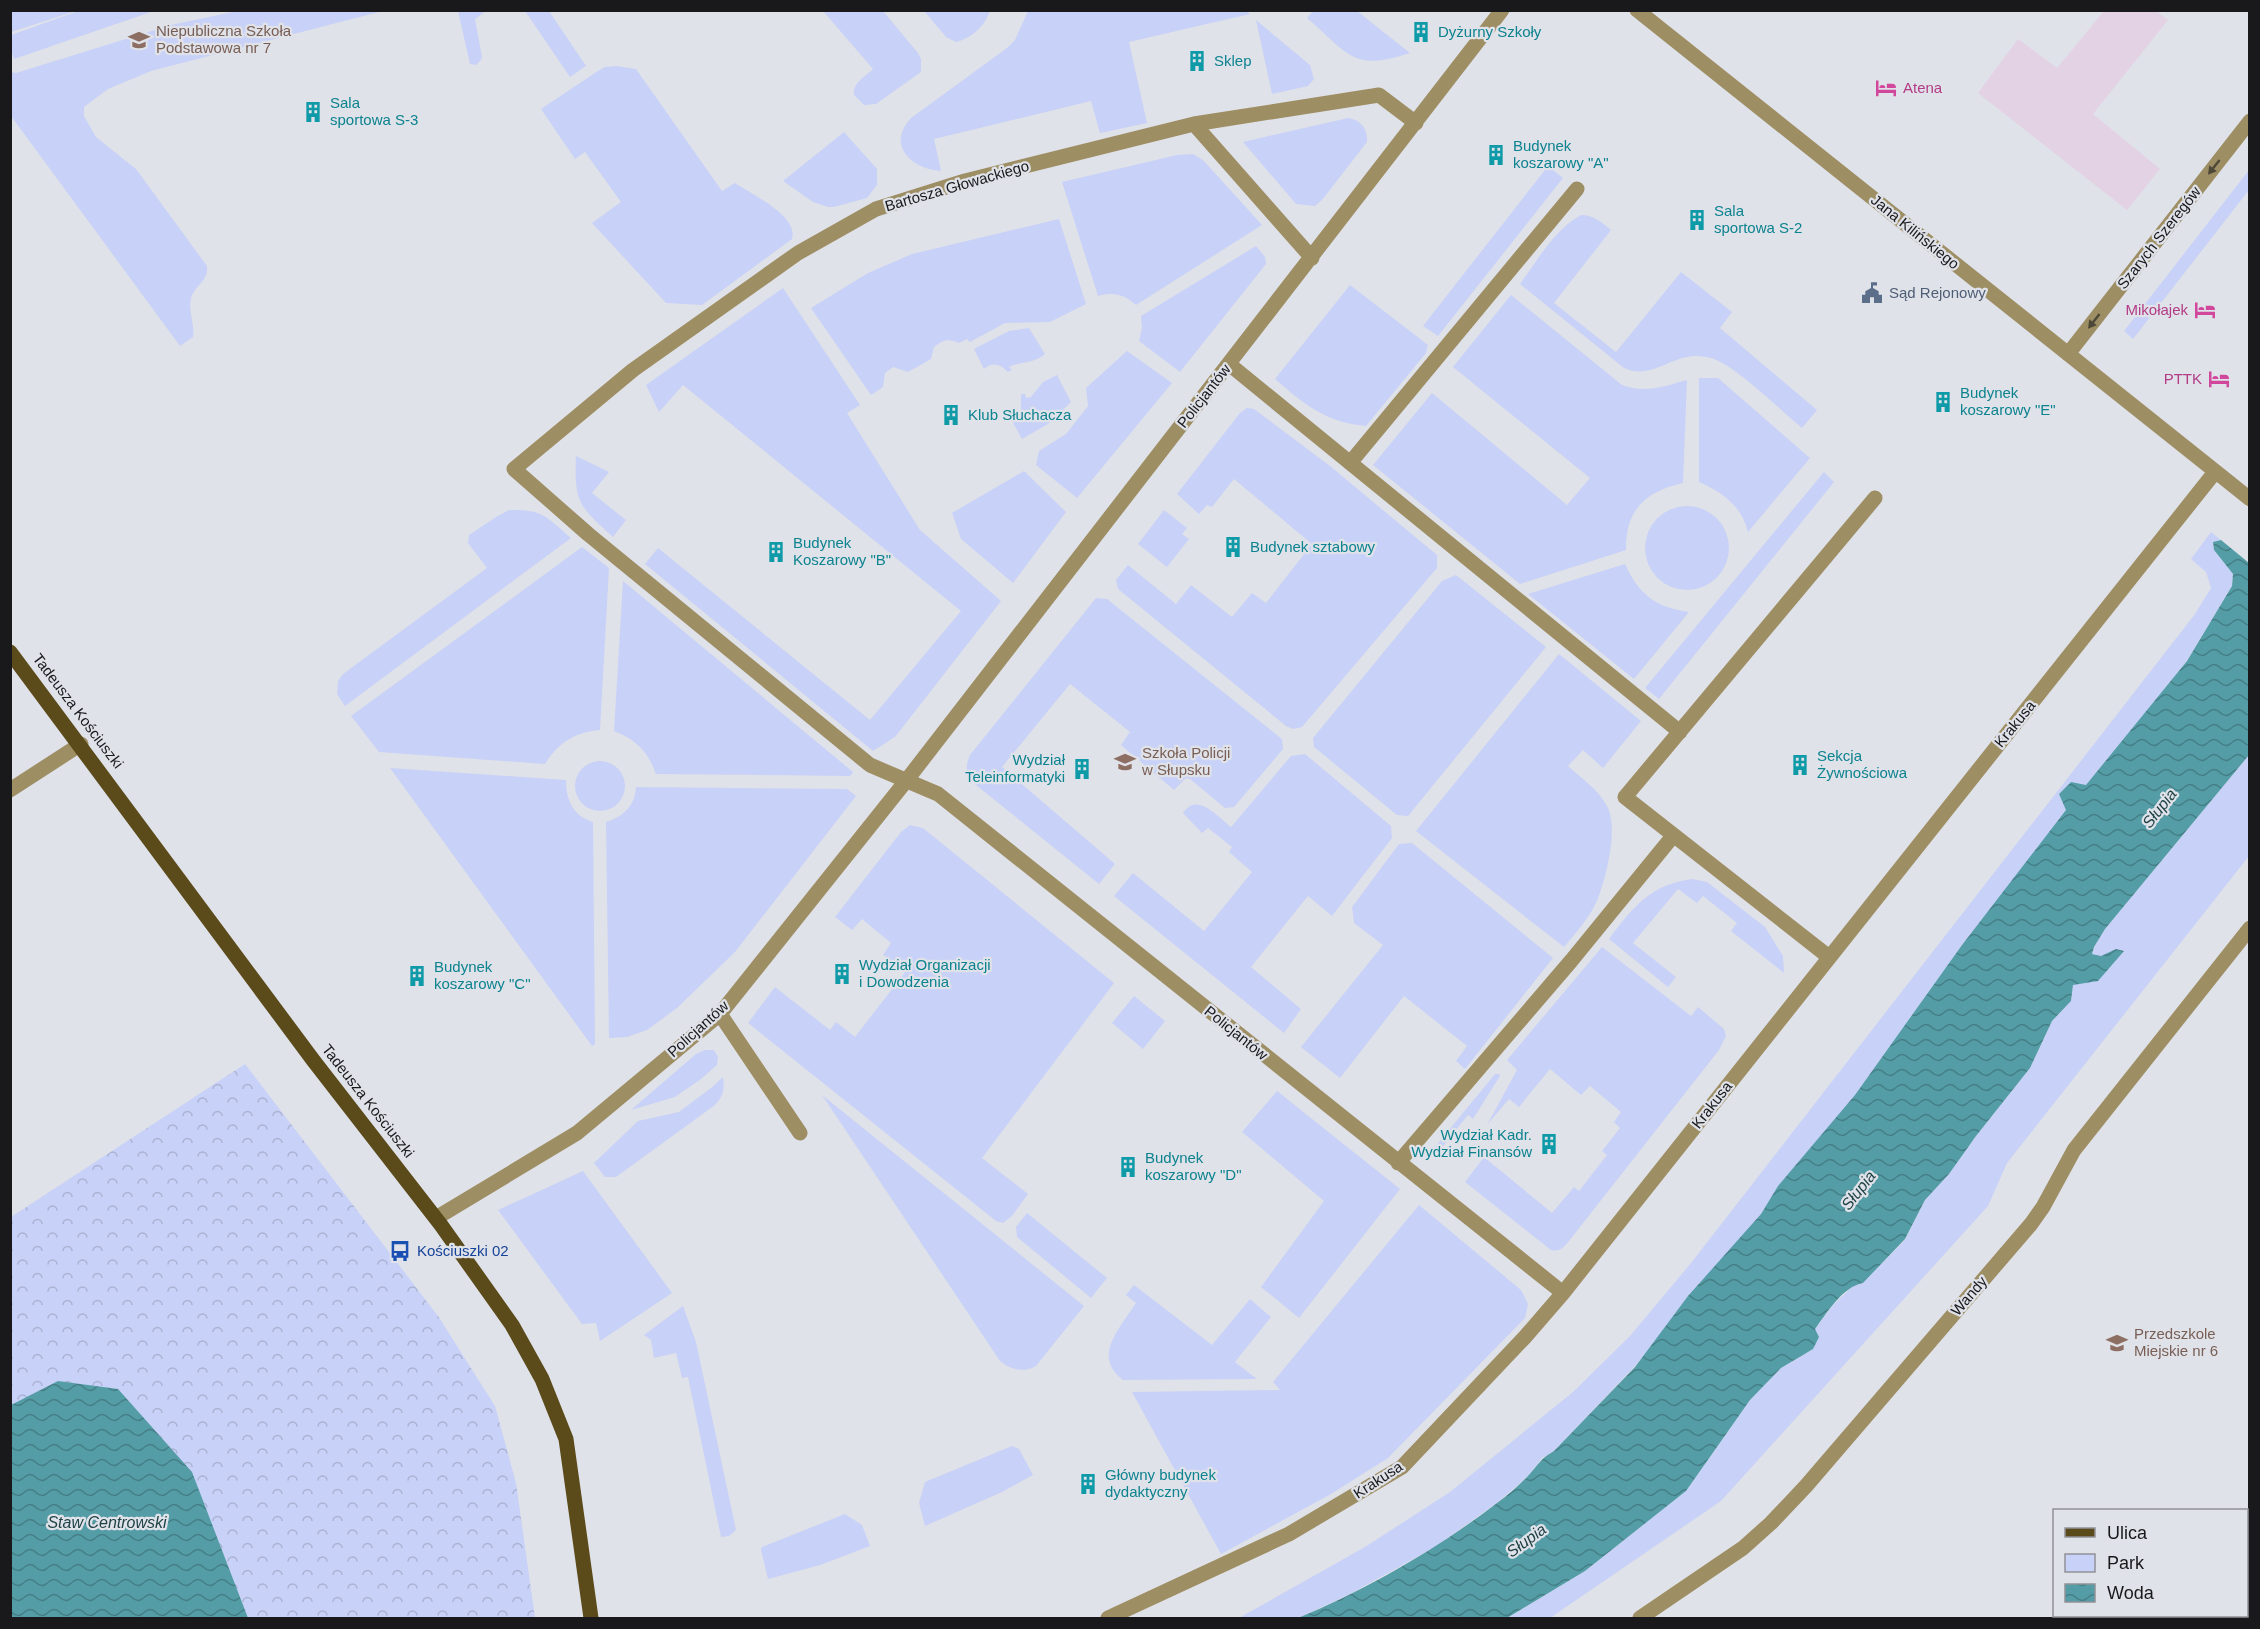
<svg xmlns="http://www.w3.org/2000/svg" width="2260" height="1629" viewBox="0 0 2260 1629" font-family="Helvetica,sans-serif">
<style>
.commercial{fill:#e2d2e4}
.green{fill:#c8d1f7}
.forest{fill:url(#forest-crowns)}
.water{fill:url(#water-waves)}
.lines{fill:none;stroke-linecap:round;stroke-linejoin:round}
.minor{stroke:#9e8e64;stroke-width:15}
.major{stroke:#5b4a1a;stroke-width:15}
.oneway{fill:#4e4839}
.labels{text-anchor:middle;stroke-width:4.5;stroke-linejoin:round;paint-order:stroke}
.education-label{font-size:15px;fill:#785e54;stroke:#e0e2e9;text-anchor:start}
.culture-label{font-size:15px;fill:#0d838f;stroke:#e0e2e9;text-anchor:start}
.hotel-label{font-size:15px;fill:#b23c85;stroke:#e0e2e9;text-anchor:end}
.street-label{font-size:15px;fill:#19191c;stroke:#e0e2e9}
.service-label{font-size:15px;fill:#4e5e75;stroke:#e0e2e9;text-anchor:start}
.transit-label{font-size:15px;fill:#164399;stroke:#e0e2e9;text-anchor:start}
.water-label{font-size:16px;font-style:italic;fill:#1e4246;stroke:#e0e2e9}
</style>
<defs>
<pattern id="forest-crowns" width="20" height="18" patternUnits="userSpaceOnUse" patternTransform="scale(1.5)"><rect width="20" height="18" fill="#c8d1f7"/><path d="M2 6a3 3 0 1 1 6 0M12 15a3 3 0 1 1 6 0" fill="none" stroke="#abb3d3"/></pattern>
<pattern id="water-waves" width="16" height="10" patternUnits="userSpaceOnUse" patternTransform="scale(1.5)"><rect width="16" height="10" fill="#549da6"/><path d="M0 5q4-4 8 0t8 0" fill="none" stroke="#457f86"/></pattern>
</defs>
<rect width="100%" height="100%" fill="#e0e2e9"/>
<path class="commercial" d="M2104 11H2156L2168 20 2093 114 2160 169 2127 210 1978 93 2018 39 2057 68Z"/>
<path class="green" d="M11 10H76V11L11 32Z
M81 10 154 11 14 59 11 50V35Z
M237 11H383L151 71 108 89 84 107V116L96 137 136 169 207 266C209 282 194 285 191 299 188 311 195 324 193 337L180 346 11 116V72L16 73 171 25Z
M458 11H486L475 19 482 57 481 60 476 65 470 64Z
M525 11H549L586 66 570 77Z
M823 11H883L918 53 921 59V72L876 104 864 105 854 95C853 82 865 77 873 69Z
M924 11 925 10 990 11C985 26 972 38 956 42L946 37Z
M1246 11 1250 14 1129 42 1147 123 1100 133 1091 101 934 139 941 171C911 169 886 145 911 118L1007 48 1015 40 1028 11Z
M1313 11H1357L1410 53C1352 72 1349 54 1307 18Z
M1256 20 1310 65 1314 79 1308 86 1272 94Z
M616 66 636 69 722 191 735 183C751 194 799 216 792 239L702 305 666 303 592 223 621 202 585 152 575 159 541 109 598 71 605 67Z
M1348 118C1361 120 1368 129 1367 142L1322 200 1315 206 1296 204 1243 142Z
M844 132 877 169V185L867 198 834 207H828L813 202 783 181Z
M1193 154 1203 160 1262 225 1136 305C1123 294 1114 292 1098 296L1062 182 1177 155Z
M1548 166 1563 178 1438 336 1423 326Z
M2249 170V190L2133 339 2124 331Z
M1581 215C1594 215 1601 222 1611 230L1554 303 1616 352 1681 272 1732 312 1720 328 1817 410 1802 428C1780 410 1738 368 1714 359 1709 357 1701 356 1695 356 1669 357 1650 380 1624 368L1520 284C1537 261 1554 230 1581 215Z
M1059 219 1086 304 1050 322 1005 323 970 342 967 339 959 343C948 338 943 340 934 347L931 359 908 372 893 367 885 373 883 387 871 395 811 308 868 273 912 254Z
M1256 246 1265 257 1266 264 1180 372 1139 341 1142 328 1141 316Z
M1350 285 1428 345 1426 353 1366 426C1325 422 1305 405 1275 379Z
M783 288 860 405 847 413 920 530 1001 601 895 737 873 751 645 564 658 548 870 720 961 611 683 385 659 412 646 385Z
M1511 295 1622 385C1645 394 1665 386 1687 380L1683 483C1646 491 1625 510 1626 550L1520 584 1373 465 1432 393 1567 505 1590 478 1453 367Z
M1029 328 1045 354C1034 364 1020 361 1009 367L1012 370 1008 372C1001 365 993 361 984 369L974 349 1009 331Z
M1127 351 1172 383 1077 498 1036 465 1039 451 1066 434 1088 406 1086 388Z
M1057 375 1071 402 1048 424 1022 439 1011 419 1021 410V394H1025L1026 398 1031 397 1043 382Z
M1699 378H1718L1810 458 1748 532C1742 506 1722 492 1699 482Z
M1247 408 1254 409 1330 466 1437 555V568L1302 727 1293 729 1286 726 1118 589 1116 580 1128 565 1176 604 1191 585 1232 617 1252 593 1266 603 1312 544 1234 479 1212 507 1207 505 1199 514 1177 494 1240 413Z
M576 456 609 472 592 493 626 520 613 537C579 506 574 503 576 456Z
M1024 471 1066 512 1013 583 961 539 952 513Z
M1824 472 1834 482 1659 699 1645 688Z
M1645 548a42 42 0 1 1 84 0a42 42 0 1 1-84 0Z
M509 510C543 509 547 517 571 538L345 706 337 694 338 681 343 674 487 568 468 543 469 535 496 517Z
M1164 510 1187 528 1182 534 1189 539 1167 567 1138 544Z
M2211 532 2221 540 2213 542 2214 550 2233 574 2232 586 2187 661 1962 945 1856 1095 1779 1186 1761 1214 1634 1367 1554 1451 1542 1458 1528 1476 1498 1502 1435 1547 1348 1595 1298 1618H1239L1365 1547 1450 1492 1573 1392 1630 1336 1691 1263 2195 614 2211 588 2206 572 2191 559Z
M582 547 609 568 600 730C575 732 558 743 545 764L379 752 351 716Z
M1625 564C1639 594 1654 607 1689 612L1634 679 1528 594Z
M1456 575 1546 647 1408 816 1397 815 1314 747 1313 738 1442 581Z
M623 581 853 772 850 776 656 774C648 752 637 740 614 731Z
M1096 598 1107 599 1282 739 1283 749 1234 807 1225 808 1190 779 1186 778 1174 790 1121 745 1130 732 1070 684 1002 767 1115 864 1099 884 971 781C965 772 966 764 970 755Z
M1559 654 1641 721 1603 768 1583 750 1568 766C1581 778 1598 789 1607 806 1619 829 1606 878 1597 901 1589 918 1576 933 1564 947L1416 831Z
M1305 754 1391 826 1392 838 1332 916 1308 896 1251 967 1301 1009 1284 1033 1114 896 1133 873 1204 931 1252 872 1229 852 1232 847 1208 828 1202 833 1183 813C1197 791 1218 817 1231 827L1291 756Z
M2249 755V856L2007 1163 1988 1206 1721 1501 1550 1618H1507L1585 1571 1686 1491 1750 1400 1781 1368 1813 1349 1815 1329 1833 1305 1854 1285 1863 1283 1905 1240 1925 1200 1949 1174 1976 1136 2030 1068 2052 1021 2071 1001 2073 985 2101 957 2092 954 2094 947 2105 929Z
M575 786a25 25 0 1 1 50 0a25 25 0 1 1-50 0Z
M390 768 566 780C566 800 573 816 593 822L595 1044 592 1046Z
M636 787 847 789 856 796 735 952 677 1008 647 1030 627 1037 609 1038 606 822C623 817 635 806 636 787Z
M910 825 923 828 1114 983 982 1158 1028 1194 1012 1216 1003 1223 996 1221 748 1023 775 987 830 1030 836 1022 855 1037 906 971 883 955 891 943 862 919 852 930 835 917 901 832Z
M1412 843 1553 958 1465 1069 1456 1061 1467 1046 1404 996 1340 1078 1301 1047 1383 945 1354 923 1352 907 1399 844Z
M1692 879 1707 882 1765 927 1783 956 1784 973 1731 931 1737 923 1703 896 1697 903 1678 889 1633 943 1676 977 1668 987 1609 939C1633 907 1651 884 1692 879Z
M1602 947 1691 1016 1698 1007 1724 1029 1726 1036 1719 1050 1569 1241C1563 1248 1560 1252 1551 1250L1465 1182 1484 1157 1552 1213 1574 1187 1579 1191 1607 1155 1602 1151 1620 1128 1614 1122 1621 1112 1590 1086 1581 1095 1550 1069 1519 1107 1509 1099 1487 1125 1517 1070 1507 1060Z
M1134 996 1165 1021 1143 1049 1112 1023Z
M705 1050H714L718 1057 717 1065 701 1079 675 1097 631 1110 696 1054Z
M1495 1074H1499L1500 1076 1473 1119 1468 1115 1439 1151 1435 1147Z
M723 1077C725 1090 723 1096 715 1105L616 1177H605L594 1163 638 1121 679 1112 711 1088Z
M1277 1091 1400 1189 1299 1318 1261 1287 1324 1201 1242 1132Z
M822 1095 1084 1306 1036 1366C1024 1373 1011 1370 1000 1361Z
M583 1171 672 1293 600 1341 596 1323 582 1324 498 1210Z
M1419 1205 1521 1290 1528 1304 1525 1318 1388 1458 1331 1494 1221 1554 1132 1392 1280 1390 1273 1382Z
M1027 1213 1107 1278 1091 1298 1017 1237 1016 1227Z
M1134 1285 1212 1345 1250 1299 1271 1317 1235 1362 1257 1379 1123 1380C1091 1356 1121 1327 1136 1303L1126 1295Z
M683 1306 696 1342 736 1530 729 1536 721 1537 688 1377 682 1378 676 1353 654 1358 651 1340 644 1335Z
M1012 1446 1019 1449 1033 1475 1002 1492 925 1526 919 1503 925 1482Z
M845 1514 862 1525 870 1546 820 1565 768 1579 761 1550 762 1547Z"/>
<path class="forest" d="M245 1064 438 1316 495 1406 516 1483 535 1618H11V1217Z"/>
<path class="water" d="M2221 540 2249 563V755L2105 929 2094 947 2092 954 2101 956 2116 949 2124 951 2098 981 2073 985 2071 1001 2052 1021 2030 1068 1976 1136 1949 1174 1925 1200 1905 1239 1863 1283C1842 1287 1827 1313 1815 1329L1819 1337 1813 1349 1781 1368 1750 1400 1686 1491 1585 1571 1507 1618H1298C1368 1589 1437 1549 1497 1503 1508 1495 1519 1485 1528 1476 1538 1465 1541 1458 1554 1451L1635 1367 1688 1296 1761 1214 1778 1186 1855 1095 1962 945 2066 810 2059 794 2071 782 2086 785 2187 661 2232 586 2233 574 2214 550 2213 542Z
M58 1381 118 1389 192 1472 248 1618H11V1405Z"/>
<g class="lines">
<path class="minor" d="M1637 10 2250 499
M1194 124 1379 95 1416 123
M1312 258 1194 124 965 181 876 209 798 253 633 370 514 469 588 534 870 765 938 794 1563 1293
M2068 354 2250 121
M1229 364 1680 732
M1350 463 1577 189
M10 790 81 744
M1829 957 1625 797 1875 498
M720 1014 800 1133
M1398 1163 1571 961 1673 836
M436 1218 577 1133 720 1014 906 781 1502 10
M1108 1618 1289 1534 1402 1467 1525 1337 1563 1293 2215 472
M1640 1618 1743 1548 1771 1523 1806 1486 2031 1224 2043 1207 2074 1150 2250 928"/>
<path class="major" d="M10 652 313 1060 441 1225 512 1325 542 1379 566 1439 591 1618"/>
</g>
<defs><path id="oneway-solid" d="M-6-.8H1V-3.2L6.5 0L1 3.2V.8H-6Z" transform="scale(1.5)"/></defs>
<g class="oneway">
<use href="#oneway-solid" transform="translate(2214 167) rotate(128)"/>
<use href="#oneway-solid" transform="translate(2094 321) rotate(128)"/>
</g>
<defs>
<symbol id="building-bare" viewBox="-9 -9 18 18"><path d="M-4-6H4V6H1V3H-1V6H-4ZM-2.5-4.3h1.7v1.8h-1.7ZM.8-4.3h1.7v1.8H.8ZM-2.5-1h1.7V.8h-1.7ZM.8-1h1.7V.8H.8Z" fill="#0f9aa8" stroke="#e0e2e9" stroke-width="2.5" paint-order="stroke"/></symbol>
<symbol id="school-bare" viewBox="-9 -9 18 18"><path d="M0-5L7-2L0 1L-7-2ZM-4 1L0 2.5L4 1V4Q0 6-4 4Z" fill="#8d6e63" stroke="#e0e2e9" stroke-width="2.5" paint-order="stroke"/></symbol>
<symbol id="hotel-bare" viewBox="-9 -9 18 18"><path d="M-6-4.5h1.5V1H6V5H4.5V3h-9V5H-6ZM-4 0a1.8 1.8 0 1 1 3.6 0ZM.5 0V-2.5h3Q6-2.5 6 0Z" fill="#d1479c" stroke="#e0e2e9" stroke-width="2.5" paint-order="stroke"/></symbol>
<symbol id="civic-bare" viewBox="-9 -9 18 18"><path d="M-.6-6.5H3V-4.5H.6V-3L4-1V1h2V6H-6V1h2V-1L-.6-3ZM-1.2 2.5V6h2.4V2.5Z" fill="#5c6f8a" stroke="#e0e2e9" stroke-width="2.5" paint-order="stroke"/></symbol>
<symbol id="university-bare" viewBox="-9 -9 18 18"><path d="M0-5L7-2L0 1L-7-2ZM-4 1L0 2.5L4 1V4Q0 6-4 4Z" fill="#8d6e63" stroke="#e0e2e9" stroke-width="2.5" paint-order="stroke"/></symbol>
<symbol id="bus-bare" viewBox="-9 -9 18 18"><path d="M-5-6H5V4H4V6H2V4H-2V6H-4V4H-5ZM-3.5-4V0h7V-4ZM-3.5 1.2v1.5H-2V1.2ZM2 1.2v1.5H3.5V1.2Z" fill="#1a4fb4" stroke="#e0e2e9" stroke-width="2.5" paint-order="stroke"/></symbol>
</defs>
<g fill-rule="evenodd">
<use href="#building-bare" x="1406" y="17" width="30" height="30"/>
<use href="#school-bare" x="124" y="25" width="30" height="30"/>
<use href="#building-bare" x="1182" y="46" width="30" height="30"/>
<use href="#hotel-bare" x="1871" y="73" width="30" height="30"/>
<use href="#building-bare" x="298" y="97" width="30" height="30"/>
<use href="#building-bare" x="1481" y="140" width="30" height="30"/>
<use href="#building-bare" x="1682" y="205" width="30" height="30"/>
<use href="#civic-bare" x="1857" y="278" width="30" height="30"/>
<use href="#hotel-bare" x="2190" y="295" width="30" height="30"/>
<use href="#hotel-bare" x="2204" y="364" width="30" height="30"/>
<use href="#building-bare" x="1928" y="387" width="30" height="30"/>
<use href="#building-bare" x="936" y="400" width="30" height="30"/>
<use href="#building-bare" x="1218" y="532" width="30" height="30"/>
<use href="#building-bare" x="761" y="537" width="30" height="30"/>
<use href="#university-bare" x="1110" y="747" width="30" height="30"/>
<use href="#building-bare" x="1785" y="750" width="30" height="30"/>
<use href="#building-bare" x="1067" y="754" width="30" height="30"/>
<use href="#building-bare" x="827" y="959" width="30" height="30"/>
<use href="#building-bare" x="402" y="961" width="30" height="30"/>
<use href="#building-bare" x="1534" y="1129" width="30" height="30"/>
<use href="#building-bare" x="1113" y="1152" width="30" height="30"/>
<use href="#bus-bare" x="385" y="1236" width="30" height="30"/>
<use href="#school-bare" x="2102" y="1328" width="30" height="30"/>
<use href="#building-bare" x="1073" y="1469" width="30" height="30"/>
</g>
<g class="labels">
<g class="education-label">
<text x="156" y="36">Niepubliczna Szkoła<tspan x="156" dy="17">Podstawowa nr 7</tspan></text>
<text x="1142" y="758">Szkoła Policji<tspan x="1142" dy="17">w Słupsku</tspan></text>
<text x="2134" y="1339">Przedszkole<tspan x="2134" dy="17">Miejskie nr 6</tspan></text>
</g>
<g class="culture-label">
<text x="1438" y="37">Dyżurny Szkoły</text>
<text x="1214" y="66">Sklep</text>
<text x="330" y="108">Sala<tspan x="330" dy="17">sportowa S-3</tspan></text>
<text x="1513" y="151">Budynek<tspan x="1513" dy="17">koszarowy "A"</tspan></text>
<text x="1714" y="216">Sala<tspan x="1714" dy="17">sportowa S-2</tspan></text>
<text x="1960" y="398">Budynek<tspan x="1960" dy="17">koszarowy "E"</tspan></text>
<text x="968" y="420">Klub Słuchacza</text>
<text x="793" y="548">Budynek<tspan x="793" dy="17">Koszarowy "B"</tspan></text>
<text x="1250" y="552">Budynek sztabowy</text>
<text x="1817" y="761">Sekcja<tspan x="1817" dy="17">Żywnościowa</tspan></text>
<text x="1065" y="765" text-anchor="end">Wydział<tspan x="1065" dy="17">Teleinformatyki</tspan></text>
<text x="859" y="970">Wydział Organizacji<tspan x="859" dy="17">i Dowodzenia</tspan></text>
<text x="434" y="972">Budynek<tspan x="434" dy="17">koszarowy "C"</tspan></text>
<text x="1532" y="1140" text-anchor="end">Wydział Kadr.<tspan x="1532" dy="17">Wydział Finansów</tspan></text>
<text x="1145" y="1163">Budynek<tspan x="1145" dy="17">koszarowy "D"</tspan></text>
<text x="1105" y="1480">Główny budynek<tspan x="1105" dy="17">dydaktyczny</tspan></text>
</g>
<g class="hotel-label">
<text x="1903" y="93" text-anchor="start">Atena</text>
<text x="2188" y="315">Mikołajek</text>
<text x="2202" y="384">PTTK</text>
</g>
<g class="street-label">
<text transform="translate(957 186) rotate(-16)" y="5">Bartosza Głowackiego</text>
<text transform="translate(1915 232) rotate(39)" y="5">Jana Kilińskiego</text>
<text transform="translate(2159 238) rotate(-52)" y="5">Szarych Szeregów</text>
<text transform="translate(1204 396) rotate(-52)" y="5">Policjantów</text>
<text transform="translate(78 711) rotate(53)" y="5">Tadeusza Kościuszki</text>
<text transform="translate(2015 724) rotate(-51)" y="5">Krakusa</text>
<text transform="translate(698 1029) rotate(-42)" y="5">Policjantów</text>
<text transform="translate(1236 1033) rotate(39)" y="5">Policjantów</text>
<text transform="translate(368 1101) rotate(52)" y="5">Tadeusza Kościuszki</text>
<text transform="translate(1712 1105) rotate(-52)" y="5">Krakusa</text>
<text transform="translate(1969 1296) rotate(-49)" y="5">Wandy</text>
<text transform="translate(1378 1480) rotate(-33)" y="5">Krakusa</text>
</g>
<g class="service-label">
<text x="1889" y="298">Sąd Rejonowy</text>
</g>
<g class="transit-label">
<text x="417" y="1256">Kościuszki 02</text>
</g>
<g class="water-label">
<text transform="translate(2159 808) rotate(-52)" y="6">Słupia</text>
<text transform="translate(1858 1190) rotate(-52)" y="6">Słupia</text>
<text x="107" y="1528">Staw Centrowski</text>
<text transform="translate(1526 1540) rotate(-36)" y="6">Słupia</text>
</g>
</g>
<rect width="2260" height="1629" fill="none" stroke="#19191c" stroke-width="24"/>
<rect x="2053" y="1509" width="195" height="108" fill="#e0e2e9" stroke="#909297" stroke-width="1.5"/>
<rect x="2065" y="1528" width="30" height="9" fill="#5b4a1a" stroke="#909297" stroke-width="1.5"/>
<text x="2107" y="1539" font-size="18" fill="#19191c">Ulica</text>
<rect x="2065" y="1554" width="30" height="18" fill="#c8d1f7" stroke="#909297" stroke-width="1.5"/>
<text x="2107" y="1569" font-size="18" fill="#19191c">Park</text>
<rect x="2065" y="1584" width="30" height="18" fill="url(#water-waves)" stroke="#909297" stroke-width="1.5"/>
<text x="2107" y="1599" font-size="18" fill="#19191c">Woda</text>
</svg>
